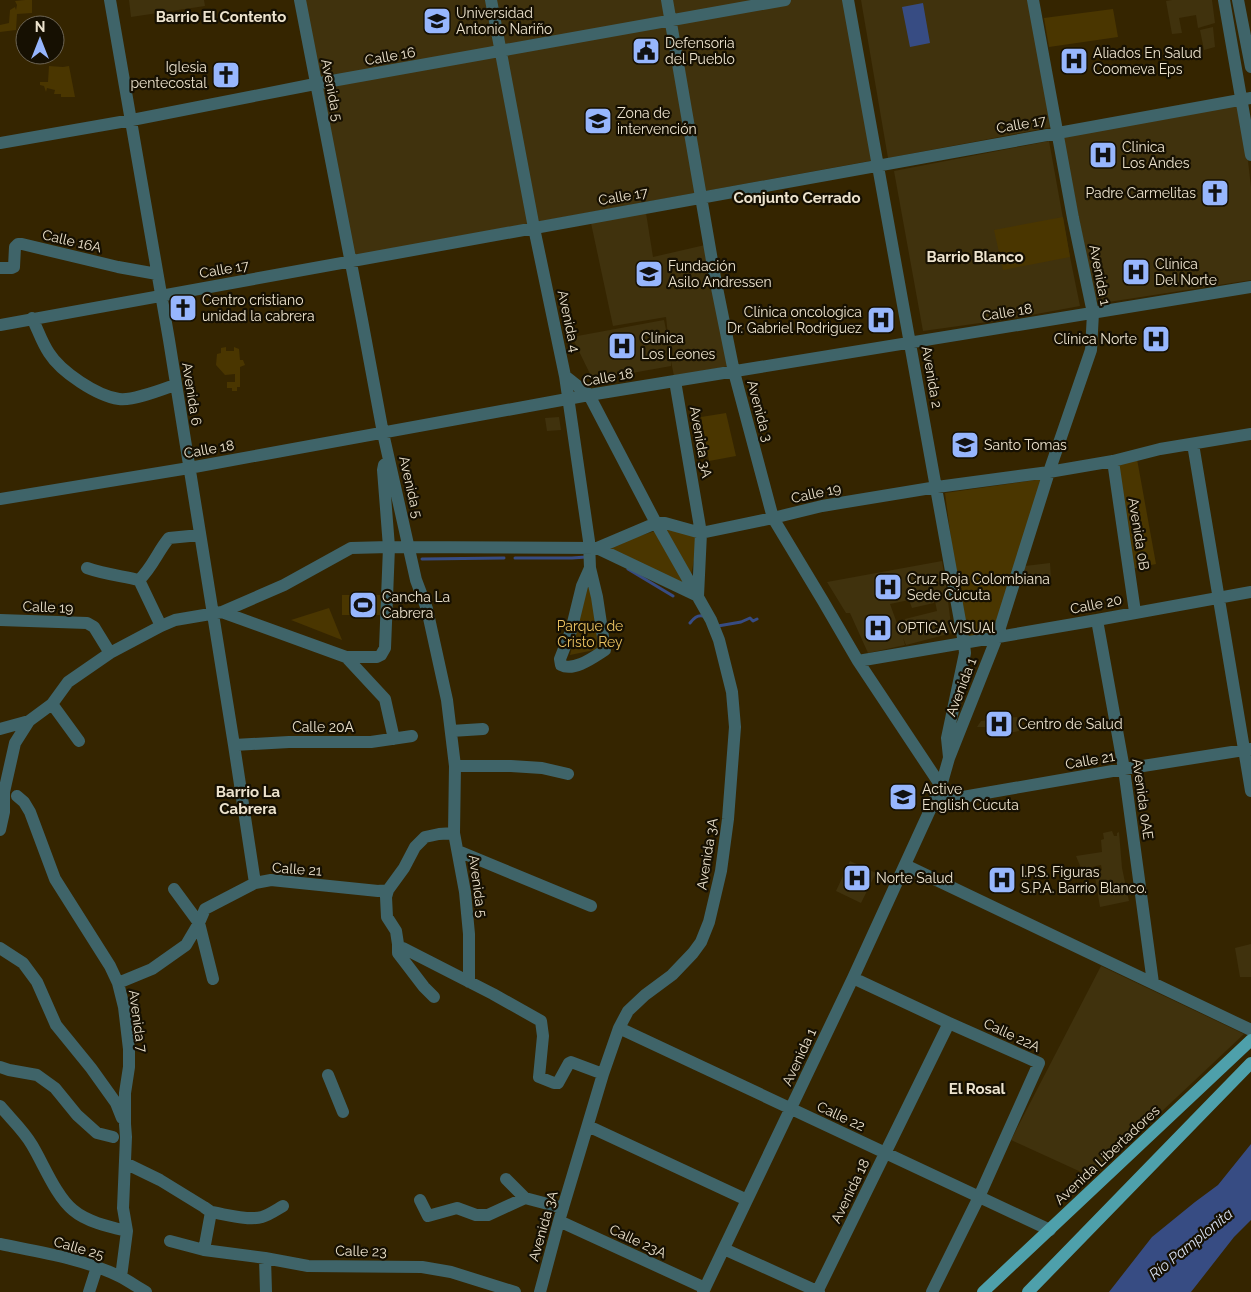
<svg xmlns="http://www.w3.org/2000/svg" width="1251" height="1292" viewBox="0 0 1251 1292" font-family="Raleway,sans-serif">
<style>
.built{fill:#40320d;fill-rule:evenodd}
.green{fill:#4a3600}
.water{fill:#374c83}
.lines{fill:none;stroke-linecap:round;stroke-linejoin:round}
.stream{stroke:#374c83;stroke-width:3}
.minor{stroke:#3f6469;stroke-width:12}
.major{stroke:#4ea0ab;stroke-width:12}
.labels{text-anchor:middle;stroke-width:4.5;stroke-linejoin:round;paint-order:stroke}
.poi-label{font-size:14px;fill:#ede3ce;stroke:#161002;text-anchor:start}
.street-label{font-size:14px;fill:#ede3ce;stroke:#161002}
.park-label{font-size:14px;fill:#edc462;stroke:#161002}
.neighbourhood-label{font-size:15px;font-weight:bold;fill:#ede3ce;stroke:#161002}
.water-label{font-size:15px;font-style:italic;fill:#d7dff0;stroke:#161002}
</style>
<rect width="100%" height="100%" fill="#352500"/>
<path class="built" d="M129 0H204L205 6 131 17Z
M305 0H847L875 160 351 256Z
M861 0H1030L1052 127 888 158Z
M1172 0H1212L1215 23 1198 28 1196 15 1179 18 1182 33 1172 34 1166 1Z
M1213 27 1215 47 1204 50 1200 30Z
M1241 100 1251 187V280L1102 303 1095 299 1062 134Z
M1049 141 1070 257 1080 306 1009 319 923 331 894 171Z
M646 213 653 257 705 245 729 366 674 376 671 361V366L593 380 572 337 664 320 669 345 666 317 613 326 591 223Z
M559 417 561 430 547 431 545 418Z
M942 561 947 592 942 593H947L952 633 906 645 903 638 905 645 868 653 850 613H846L827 582ZM932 595H935L934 596 937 611 905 619 906 625 898 626 890 604 909 600 912 608 934 603Z
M1050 563 1051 578 1020 581 1025 566Z
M1017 717 1019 731 998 735 995 727H977L981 721Z
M1112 831 1114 836H1117V833L1119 832 1122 868 1129 901 1100 907 1094 871 1102 870 1101 865 1087 868V871L1083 873 1076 856 1102 852 1101 840 1104 839 1103 833Z
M850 861 876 873 861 903 836 891Z
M1251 944V977H1240L1235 948Z
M1101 966 1244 1034 1092 1177 1011 1140Z"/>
<path class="green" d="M25 0H32V13L17 14 16 30 0 32V25L9 23 10 10 15 7 16 10 17 5 15 1Z
M1113 9 1118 37 1049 47 1044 18Z
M49 66 63 67 69 66 75 97H61V94H54L55 90 47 88 46 92 44 86 40 85V82H48Z
M1063 217 1070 257 1003 270 994 230Z
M226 347V351H234V347L239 349 240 360H243L245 365 240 367V387H237V391H232V388H227V382H235V374L225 375 216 365 217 354 221 353V348Z
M726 413 736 456 709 461 701 417Z
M1137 459 1156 564 1131 569 1114 463Z
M1043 479 992 635 964 638 945 493Z
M661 524 699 535 691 575Z
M655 531 687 587 602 548Z
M590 577 609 647 570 655Z
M342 595H384L383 615H342Z
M329 608 342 640 291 620Z"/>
<path class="water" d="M923 3 930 43 910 47 902 7Z
M1251 1144V1220L1234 1237 1191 1292H1109L1152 1237 1195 1202 1218 1185Z"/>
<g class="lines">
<path class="stream" d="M515 558H572L586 557
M422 559 504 558
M628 569 673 596
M690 623C694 618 697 615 703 616
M718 626 741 622 750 618 753 621 757 619"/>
<path class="minor" d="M110 0 169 340 234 745 255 883
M300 0 362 320 383 433 416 580 427 609 447 700 455 766 454 833 465 892 469 934V982
M491 0 534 228 565 376 589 541 590 568 597 597 605 650C594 657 574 672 561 665L560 659 571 631 582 586 590 568
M667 0 715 278 734 372 773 518 823 601 858 661 941 786
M848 0 964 643 965 653 947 738 949 757
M1224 0 1251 155
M1238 0 1251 67
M0 143 132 120 315 84 785 0
M0 268H12L14 267 15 247 18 244H22L118 267 157 274
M32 318C38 330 42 343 49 353 61 372 97 396 119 399 133 401 161 390 175 385
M0 325 1251 98
M675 381 701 533 698 596
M1193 444 1251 791
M1113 461 1135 612
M0 499 189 468 589 395 1251 287
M597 548 698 596
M87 568C104 574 122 576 139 580
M139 580C152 568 158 551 169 538L200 535
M139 580 161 626
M222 612 346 657H377L381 655 385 648 389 547 383 470 384 465 389 461
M0 620 87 623 94 627 110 653
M1097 620 1124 769 1153 983
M346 657 385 699 394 739
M858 661 1097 620 1251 592
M52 704 79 741
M0 729 29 721 52 704 68 682 110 653 161 626 175 620 222 612 284 585 351 548 389 547 597 548 656 523H665L701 533 773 518 822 506 937 487 1049 472 1113 461 1160 449 1251 434
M451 731 483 729
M234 745 289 742H371L412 736
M455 766H511L542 768 568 774
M17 796 24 802 30 812 55 879 110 966 118 983 124 1007 129 1049V1067L125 1093V1124L126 1137 123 1208 127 1231 121 1277
M934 802 1124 769 1251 749
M0 830 4 812V792L15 743 29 721
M458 851 591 906
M905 865 1251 1030
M174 889 199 923 213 979
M388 890 386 897 387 917 396 931 398 944V953L424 987 434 997
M0 948 23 963 37 982 56 1025 91 1068 116 1103 122 1118
M398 953 403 948 493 994 541 1021 543 1036 539 1077 554 1083H558L569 1063 571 1062 603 1074
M853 978 949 1023 1039 1063 979 1197 932 1292
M118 983 152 969 186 945 199 923 205 909 255 883 271 880 378 891 388 890 404 868 415 847 425 837 439 834 454 833
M619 1028 1050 1230
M0 1067 9 1070 37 1075 55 1088 77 1115 97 1133 113 1137
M328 1075 343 1112
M0 1106C11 1119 24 1131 32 1145 44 1165 56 1196 73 1210 87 1222 110 1227 127 1231
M588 1126 747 1200
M125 1163 160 1180 204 1207 211 1212
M506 1179 525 1198
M420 1200 428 1216 457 1208 476 1215H488L525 1198 563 1208
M211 1212C225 1214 248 1221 262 1217 269 1215 276 1210 283 1206
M559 1221 705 1288
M170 1241 204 1250 265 1258 308 1266 422 1267 451 1272 515 1292
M0 1244C39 1252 84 1259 119 1276 129 1281 137 1287 146 1292
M724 1249 819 1292
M204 1250 211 1212
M265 1258 266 1292
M89 1292 97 1267
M540 1292 559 1221 603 1074 619 1028 628 1011 645 995 672 975 693 953 701 942 709 922 721 871 728 819 735 727 732 692 719 640 711 620 656 523 589 395 565 376
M703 1292 853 978 941 786 949 758 997 637 1049 472 1091 350 1093 313 1073 218 1033 0
M817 1292 949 1023"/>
<path class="major" d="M983 1292 1251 1040
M1028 1292 1251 1063"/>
</g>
<defs>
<symbol id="university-square" viewBox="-11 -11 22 22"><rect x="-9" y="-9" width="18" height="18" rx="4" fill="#97b6fd" stroke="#161002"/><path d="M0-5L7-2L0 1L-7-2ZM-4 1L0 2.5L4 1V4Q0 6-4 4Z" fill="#111"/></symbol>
<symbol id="civic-square" viewBox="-11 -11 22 22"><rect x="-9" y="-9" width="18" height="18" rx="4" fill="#97b6fd" stroke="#161002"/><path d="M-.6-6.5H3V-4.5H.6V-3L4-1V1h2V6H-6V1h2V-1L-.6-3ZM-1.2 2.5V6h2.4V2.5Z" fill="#111"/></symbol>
<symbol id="hospital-square" viewBox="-11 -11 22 22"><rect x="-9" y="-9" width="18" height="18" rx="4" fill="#97b6fd" stroke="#161002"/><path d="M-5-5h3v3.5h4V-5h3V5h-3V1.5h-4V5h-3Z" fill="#111"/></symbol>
<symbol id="church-square" viewBox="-11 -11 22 22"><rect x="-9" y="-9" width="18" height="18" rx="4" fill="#97b6fd" stroke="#161002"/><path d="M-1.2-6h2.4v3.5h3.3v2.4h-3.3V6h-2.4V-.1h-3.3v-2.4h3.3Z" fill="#111"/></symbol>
<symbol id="school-square" viewBox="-11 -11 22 22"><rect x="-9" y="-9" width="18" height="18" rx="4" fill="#97b6fd" stroke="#161002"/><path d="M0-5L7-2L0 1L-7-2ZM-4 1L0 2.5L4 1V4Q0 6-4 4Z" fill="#111"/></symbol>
<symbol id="stadium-square" viewBox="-11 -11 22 22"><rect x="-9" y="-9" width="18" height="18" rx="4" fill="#97b6fd" stroke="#161002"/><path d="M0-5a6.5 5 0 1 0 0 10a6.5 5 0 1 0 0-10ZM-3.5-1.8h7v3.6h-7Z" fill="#111"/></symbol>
</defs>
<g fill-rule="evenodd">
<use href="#university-square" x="421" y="5" width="32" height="32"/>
<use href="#civic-square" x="630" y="35" width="32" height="32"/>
<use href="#hospital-square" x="1058" y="45" width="32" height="32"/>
<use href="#church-square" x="210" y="59" width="32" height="32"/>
<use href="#school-square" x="582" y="105" width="32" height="32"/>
<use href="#hospital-square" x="1087" y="139" width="32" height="32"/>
<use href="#church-square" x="1199" y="177" width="32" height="32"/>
<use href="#hospital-square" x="1120" y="256" width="32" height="32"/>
<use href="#school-square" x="633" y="258" width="32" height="32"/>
<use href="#church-square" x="167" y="292" width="32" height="32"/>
<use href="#hospital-square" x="865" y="304" width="32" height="32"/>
<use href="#hospital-square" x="1140" y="323" width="32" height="32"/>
<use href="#hospital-square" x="606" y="330" width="32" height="32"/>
<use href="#university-square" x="949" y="429" width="32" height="32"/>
<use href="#hospital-square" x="872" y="571" width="32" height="32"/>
<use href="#stadium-square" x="347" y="589" width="32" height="32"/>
<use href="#hospital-square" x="862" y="612" width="32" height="32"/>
<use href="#hospital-square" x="983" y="708" width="32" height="32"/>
<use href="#university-square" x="887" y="781" width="32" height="32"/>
<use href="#hospital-square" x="841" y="862" width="32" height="32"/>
<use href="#hospital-square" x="986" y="864" width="32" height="32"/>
</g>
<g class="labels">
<g class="poi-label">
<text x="456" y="18">Universidad<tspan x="456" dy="16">Antonio Nariño</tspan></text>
<text x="665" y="48">Defensoria<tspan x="665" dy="16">del Pueblo</tspan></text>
<text x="1093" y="58">Aliados En Salud<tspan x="1093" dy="16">Coomeva Eps</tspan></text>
<text x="207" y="72" text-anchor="end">Iglesia<tspan x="207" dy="16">pentecostal</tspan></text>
<text x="617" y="118">Zona de<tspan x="617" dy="16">intervención</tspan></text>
<text x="1122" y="152">Clinica<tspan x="1122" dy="16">Los Andes</tspan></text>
<text x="1196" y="198" text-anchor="end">Padre Carmelitas</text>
<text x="1155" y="269">Clínica<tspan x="1155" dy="16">Del Norte</tspan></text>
<text x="668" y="271">Fundación<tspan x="668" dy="16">Asilo Andressen</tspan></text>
<text x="202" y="305">Centro cristiano<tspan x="202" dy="16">unidad la cabrera</tspan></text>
<text x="862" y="317" text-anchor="end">Clínica oncologica<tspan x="862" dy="16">Dr. Gabriel Rodriguez</tspan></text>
<text x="641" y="343">Clínica<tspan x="641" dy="16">Los Leones</tspan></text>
<text x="1137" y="344" text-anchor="end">Clínica Norte</text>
<text x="984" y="450">Santo Tomas</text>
<text x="907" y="584">Cruz Roja Colombiana<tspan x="907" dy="16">Sede Cúcuta</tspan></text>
<text x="382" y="602">Cancha La<tspan x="382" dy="16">Cabrera</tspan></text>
<text x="897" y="633">OPTICA VISUAl</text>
<text x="1018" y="729">Centro de Salud</text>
<text x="922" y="794">Active<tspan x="922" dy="16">English Cúcuta</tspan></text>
<text x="1021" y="877">I.P.S. Figuras<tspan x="1021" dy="16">S.P.A. Barrio Blanco.</tspan></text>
<text x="876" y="883">Norte Salud</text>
</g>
<g class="street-label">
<text transform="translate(390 56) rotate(-10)" y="5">Calle 16</text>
<text transform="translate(332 90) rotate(79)" y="5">Avenida 5</text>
<text transform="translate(1021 124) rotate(-10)" y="5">Calle 17</text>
<text transform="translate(623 196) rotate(-10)" y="5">Calle 17</text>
<text transform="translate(72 241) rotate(13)" y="5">Calle 16A</text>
<text transform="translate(224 269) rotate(-10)" y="5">Calle 17</text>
<text transform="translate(1100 275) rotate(79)" y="5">Avenida 1</text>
<text transform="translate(1007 312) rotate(-9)" y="5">Calle 18</text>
<text transform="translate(569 321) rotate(78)" y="5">Avenida 4</text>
<text transform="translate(608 377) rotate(-10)" y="5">Calle 18</text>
<text transform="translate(932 377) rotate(80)" y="5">Avenida 2</text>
<text transform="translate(192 394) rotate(81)" y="5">Avenida 6</text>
<text transform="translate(760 411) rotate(75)" y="5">Avenida 3</text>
<text transform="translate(701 442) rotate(80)" y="5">Avenida 3A</text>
<text transform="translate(209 449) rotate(-10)" y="5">Calle 18</text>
<text transform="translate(411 487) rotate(77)" y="5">Avenida 5</text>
<text transform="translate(816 493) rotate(-12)" y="5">Calle 19</text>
<text transform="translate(1139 534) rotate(81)" y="5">Avenida 0B</text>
<text transform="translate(1096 604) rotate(-11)" y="5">Calle 20</text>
<text transform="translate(48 607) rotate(2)" y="5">Calle 19</text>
<text transform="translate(961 687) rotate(-69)" y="5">Avenida 1</text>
<text x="323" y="732">Calle 20A</text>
<text transform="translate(1090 760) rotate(-10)" y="5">Calle 21</text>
<text transform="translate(1143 799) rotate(82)" y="5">Avenida 0AE</text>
<text transform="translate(707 854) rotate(-81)" y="5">Avenida 3A</text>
<text transform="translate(297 869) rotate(4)" y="5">Calle 21</text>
<text transform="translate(478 886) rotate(82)" y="5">Avenida 5</text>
<text transform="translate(138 1021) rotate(82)" y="5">Avenida 7</text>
<text transform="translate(1012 1035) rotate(25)" y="5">Calle 22A</text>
<text transform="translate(799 1057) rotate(-65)" y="5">Avenida 1</text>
<text transform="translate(841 1116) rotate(25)" y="5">Calle 22</text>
<text transform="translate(1107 1155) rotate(-43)" y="5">Avenida Libertadores</text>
<text transform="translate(850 1191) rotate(-64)" y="5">Avenida 18</text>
<text transform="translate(543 1226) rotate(-74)" y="5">Avenida 3A</text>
<text transform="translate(638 1241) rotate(25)" y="5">Calle 23A</text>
<text transform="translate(79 1248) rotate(16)" y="5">Calle 25</text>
<text transform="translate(361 1251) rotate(1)" y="5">Calle 23</text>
</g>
<g class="park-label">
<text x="590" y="631">Parque de<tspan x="590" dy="16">Cristo Rey</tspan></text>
</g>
<g class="neighbourhood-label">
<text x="221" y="22">Barrio El Contento</text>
<text x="797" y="203">Conjunto Cerrado</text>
<text x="975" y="262">Barrio Blanco</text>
<text x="248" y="797">Barrio La<tspan x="248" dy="17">Cabrera</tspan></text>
<text x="977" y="1094">El Rosal</text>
</g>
<g class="water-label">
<text transform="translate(1191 1244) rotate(-39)" y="5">Río Pamplonita</text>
</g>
</g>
<g transform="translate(40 40)"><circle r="24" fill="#161002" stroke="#6c6454"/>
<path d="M0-4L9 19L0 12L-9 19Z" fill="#97b6fd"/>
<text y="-8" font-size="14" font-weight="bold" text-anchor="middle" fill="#ede3ce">N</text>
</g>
</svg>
